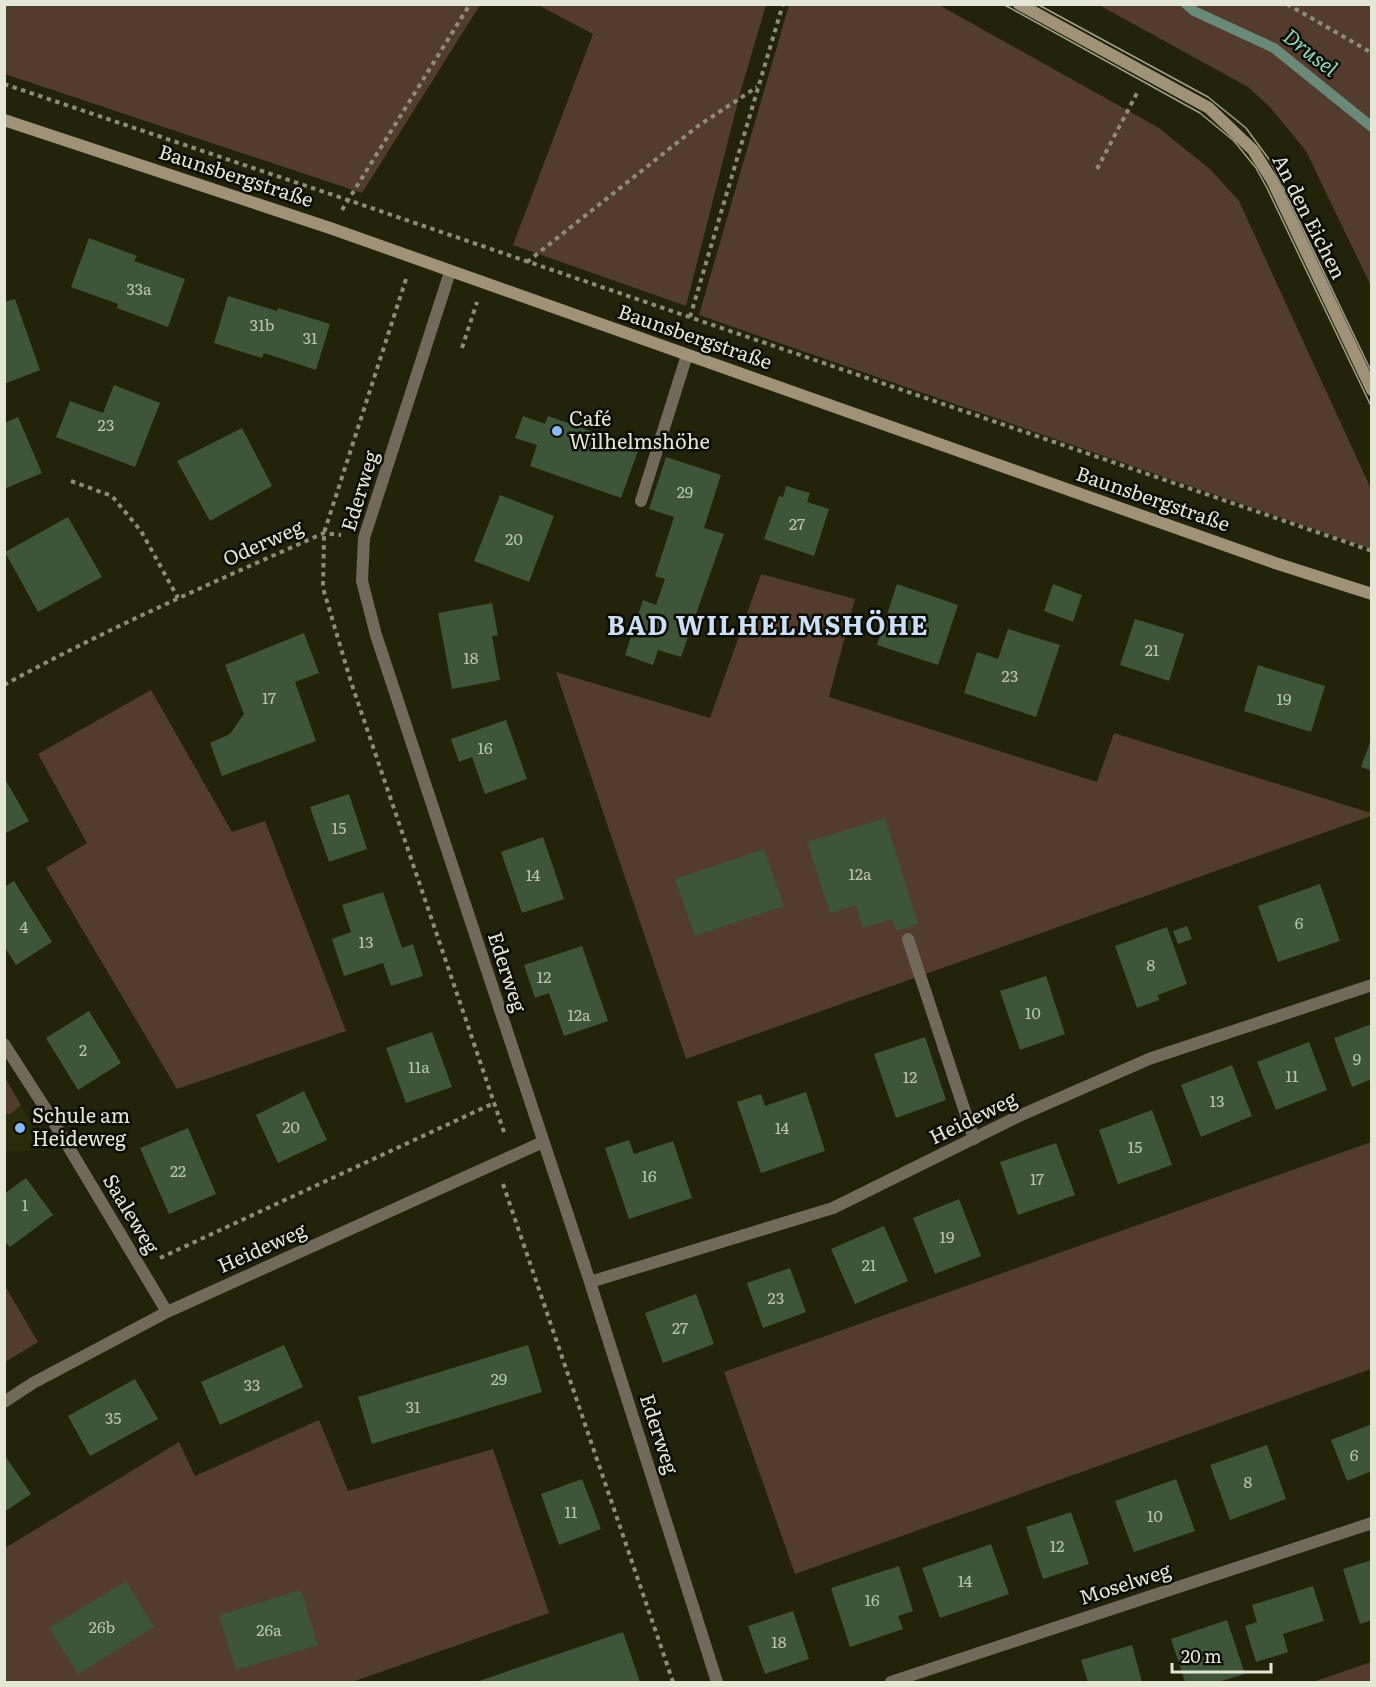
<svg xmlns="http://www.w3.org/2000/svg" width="1376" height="1687" viewBox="0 0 1376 1687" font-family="Literata,serif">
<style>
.built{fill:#2a2c09}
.green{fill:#533c2c}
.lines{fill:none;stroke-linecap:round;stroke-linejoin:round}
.stream{stroke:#698979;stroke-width:10}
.building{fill:#3d5638}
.path{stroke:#8c8d79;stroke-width:4;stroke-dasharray:4.5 4.5;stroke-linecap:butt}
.lane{stroke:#71695a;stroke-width:12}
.street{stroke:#71695a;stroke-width:12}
.secondary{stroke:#9f9279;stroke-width:12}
.tram{stroke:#a0a18e;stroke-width:1.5}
.poi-dot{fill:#86bbfb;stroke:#0b0c03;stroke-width:2}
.labels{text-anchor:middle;stroke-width:5;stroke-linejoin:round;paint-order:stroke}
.number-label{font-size:16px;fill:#bac2ae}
.street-label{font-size:20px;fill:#e4e6d6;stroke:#0b0c03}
.poi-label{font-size:20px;fill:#e4e6d6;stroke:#0b0c03;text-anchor:start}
.water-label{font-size:21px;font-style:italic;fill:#8bd8bb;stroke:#0b0c03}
.district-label{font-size:26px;font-weight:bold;letter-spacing:1.5px;fill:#ccdff8;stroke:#0b0c03}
</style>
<rect width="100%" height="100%" fill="#222309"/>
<path class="built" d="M4 1078 21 1105 48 1150 5 1152Z"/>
<path class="green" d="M4 5 5 4 480 5 362 193 5 74Z
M538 5H766L741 90 686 306 513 245 593 34Z
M789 5H939L1159 128 1211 170 1239 201 1371 489V549L699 315Z
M1099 5H1371V286L1306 151 1270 107 1248 87Z
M761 574 855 599 829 697 1097 782 1114 733 1371 813V816L686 1059 556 672 710 718Z
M151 690 232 832 265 821 346 1031 177 1089 46 868 87 843 38 754Z
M5 1078 21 1105 10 1114H5Z
M1371 1142V1369L795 1574 724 1372Z
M5 1286 38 1342 5 1362H4Z
M319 1420 348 1491 493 1449 549 1613 352 1682H5V1548L179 1442 195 1476Z
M1371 1662V1682H1313Z"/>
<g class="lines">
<path class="stream" d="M1186 4 1194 11 1274 48 1372 127"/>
</g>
<path class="building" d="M89 238 137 256 134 261 185 279 168 327 117 308 118 304 71 287Z
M228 296 277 311 278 308 330 324 316 370 264 353 262 358 214 343Z
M15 299 40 370 4 384V302Z
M114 385 160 403 135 467 56 437 70 401 103 413Z
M523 416 545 424 548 416 639 448 621 498 530 466 537 445 515 438Z
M18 417 42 473 4 489V423Z
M242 428 272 486 210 521 177 461Z
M666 457 721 475 704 528 724 534 681 657 658 650 653 665 625 655 643 600 656 605 665 579 655 576 674 517 649 509Z
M786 486 810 493 807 502 829 509 814 556 764 539 779 496 783 497Z
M500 495 554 516 529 582 474 561Z
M68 517 102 577 38 612 5 552Z
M897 584 958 605 938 665 877 645Z
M1053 584 1082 595 1073 622 1044 611Z
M492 603 498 635 492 636 500 680 452 689 438 613Z
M1135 619 1184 634 1169 681 1120 665Z
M1008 629 1060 645 1036 717 964 693 977 652 998 659Z
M304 633 319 673 295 682 316 741 222 776 210 743 230 734 244 714 225 665Z
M1258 665 1325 686 1311 732 1244 711Z
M506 720 527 779 485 794 472 757 459 762 451 739Z
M1372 737V771L1361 767Z
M4 777 29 821 4 834Z
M349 794 367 849 329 862 310 807Z
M885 818 918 924 896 931 892 919 863 928 856 905 830 913 807 842Z
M543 837 564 899 522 913 501 852Z
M764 849 784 906 695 936 675 879Z
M14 881 52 942 16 965 4 946V887Z
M1320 884 1340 941 1278 962 1258 906Z
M383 892 402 948 413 944 423 976 391 986 383 963 344 976 332 939 351 932 342 905Z
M1187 926 1192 939 1178 944 1173 931Z
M1167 927 1187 984 1158 995 1159 1000 1137 1008 1115 946Z
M582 946 608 1021 564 1036 549 993 535 998 524 965Z
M1046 976 1065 1034 1020 1050 1000 991Z
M89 1011 121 1063 78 1090 46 1038Z
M1372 1024V1079L1352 1087 1334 1038Z
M432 1032 452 1087 406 1103 386 1048Z
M925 1037 946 1100 896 1118 874 1054Z
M1309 1042 1327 1090 1276 1110 1257 1062Z
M1232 1065 1252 1116 1201 1137 1181 1085Z
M304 1091 327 1140 278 1163 256 1115Z
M806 1092 825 1151 761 1173 737 1102 761 1094 765 1106Z
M1152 1110 1172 1165 1118 1184 1099 1130Z
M188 1128 216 1194 169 1214 140 1148Z
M629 1140 634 1154 673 1141 692 1198 629 1219 605 1148Z
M1056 1143 1075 1195 1018 1215 1000 1162Z
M26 1178 53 1215 10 1247 4 1241V1194Z
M959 1199 981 1256 935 1274 913 1218Z
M884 1226 908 1281 855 1304 831 1249Z
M790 1268 806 1312 763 1328 747 1283Z
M696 1294 714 1344 663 1363 645 1313Z
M284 1345 303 1387 220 1425 201 1382Z
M528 1345 542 1392 372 1444 358 1397Z
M135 1379 158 1419 90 1456 68 1416Z
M1372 1424V1471L1347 1481 1331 1440Z
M1267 1445 1286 1499 1230 1520 1210 1465Z
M4 1454 31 1494 4 1512Z
M582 1479 601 1529 559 1545 541 1494Z
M1176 1479 1195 1531 1134 1552 1115 1501Z
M1071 1512 1089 1564 1043 1579 1026 1527Z
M991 1544 1009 1594 940 1618 922 1568Z
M1372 1560V1620L1360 1624 1343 1569Z
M899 1566 913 1611 898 1616 903 1629 850 1647 831 1588Z
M126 1581 154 1627 78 1674 49 1628Z
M1313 1586 1324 1621 1283 1634 1288 1652 1256 1662 1245 1626 1257 1622 1252 1605Z
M301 1590 318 1645 236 1670 219 1615Z
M793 1611 809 1659 765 1674 748 1626Z
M1227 1620 1245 1674 1218 1682H1185L1171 1639Z
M623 1632 640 1682H476Z
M1132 1645 1142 1682H1088L1081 1660Z"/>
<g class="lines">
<path class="path" d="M1287 4 1372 53
M4 84 348 200 1372 551
M1097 169 1137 93
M342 210 470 4
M527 262 698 126 757 87
M406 279 324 533 323 588 351 682 505 1135
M690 317 783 4
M462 348 477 302
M71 481 112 496 141 531 178 598
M4 685C108 628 216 581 324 533L341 535
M503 1184 673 1682
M160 1258 494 1103"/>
<path class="lane" d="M641 501 687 355
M908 939 974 1139"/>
<path class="street" d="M450 272 364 538 362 581 376 635 590 1282 717 1682
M4 1044 47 1111 167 1312
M590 1282 833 1208 1019 1116 1149 1059 1372 985
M4 1402 33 1383 167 1312 543 1142
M891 1682 1372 1523"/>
<path class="secondary" d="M1019 4 1209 108 1253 150 1272 180 1372 390
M4 120 330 228 1275 563 1372 594"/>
<path class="tram" d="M1003 4 1200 113 1234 141 1256 168 1267 188 1372 408
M1037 4 1208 97 1246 128 1271 162 1372 373"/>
</g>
<g class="poi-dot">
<circle cx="557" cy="431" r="6"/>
<circle cx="20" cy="1128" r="6"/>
</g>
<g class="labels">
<g class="number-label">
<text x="139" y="295">33a</text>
<text x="262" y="331">31b</text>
<text x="310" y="344">31</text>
<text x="106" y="431">23</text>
<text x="685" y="498">29</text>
<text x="797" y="530">27</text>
<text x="514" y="545">20</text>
<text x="1152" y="656">21</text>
<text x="471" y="664">18</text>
<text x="1010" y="682">23</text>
<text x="269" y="704">17</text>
<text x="1284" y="705">19</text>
<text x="485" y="754">16</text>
<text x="339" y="834">15</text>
<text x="860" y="880">12a</text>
<text x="533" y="881">14</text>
<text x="1299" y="929">6</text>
<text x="24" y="933">4</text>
<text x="366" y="948">13</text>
<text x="1151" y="971">8</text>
<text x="544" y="983">12</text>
<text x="1033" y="1019">10</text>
<text x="579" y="1021">12a</text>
<text x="83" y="1056">2</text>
<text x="1357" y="1065">9</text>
<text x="419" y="1073">11a</text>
<text x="1292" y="1082">11</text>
<text x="910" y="1083">12</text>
<text x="1217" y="1107">13</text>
<text x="291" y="1133">20</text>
<text x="782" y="1134">14</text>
<text x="1135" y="1153">15</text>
<text x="178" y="1177">22</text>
<text x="649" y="1182">16</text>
<text x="1037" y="1185">17</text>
<text x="25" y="1211">1</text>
<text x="947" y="1243">19</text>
<text x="869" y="1271">21</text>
<text x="776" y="1304">23</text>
<text x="680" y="1334">27</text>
<text x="499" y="1385">29</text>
<text x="252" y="1391">33</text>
<text x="413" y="1413">31</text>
<text x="113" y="1424">35</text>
<text x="1354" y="1461">6</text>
<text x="1248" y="1488">8</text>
<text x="571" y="1518">11</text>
<text x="1155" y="1522">10</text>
<text x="1057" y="1552">12</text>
<text x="965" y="1587">14</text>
<text x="872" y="1606">16</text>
<text x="102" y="1633">26b</text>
<text x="269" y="1636">26a</text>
<text x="779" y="1648">18</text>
</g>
<g class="street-label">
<text transform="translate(236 176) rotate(18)" y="7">Baunsbergstraße</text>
<text transform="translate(1309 217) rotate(63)" y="7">An den Eichen</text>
<text transform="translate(695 337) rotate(19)" y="7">Baunsbergstraße</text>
<text transform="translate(360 491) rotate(-73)" y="7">Ederweg</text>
<text transform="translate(1153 499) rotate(19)" y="7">Baunsbergstraße</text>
<text transform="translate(263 543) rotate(-24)" y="7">Oderweg</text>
<text transform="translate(507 972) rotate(72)" y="7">Ederweg</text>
<text transform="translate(973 1118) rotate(-26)" y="7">Heideweg</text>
<text transform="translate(131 1214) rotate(59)" y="7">Saaleweg</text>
<text transform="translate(262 1248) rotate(-24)" y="7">Heideweg</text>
<text transform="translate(659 1434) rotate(72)" y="7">Ederweg</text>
<text transform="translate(1125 1584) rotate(-18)" y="7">Moselweg</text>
</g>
<g class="poi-label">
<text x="569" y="426">Café<tspan x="569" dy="23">Wilhelmshöhe</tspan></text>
<text x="32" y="1123">Schule am<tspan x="32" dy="23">Heideweg</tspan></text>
</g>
<g class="water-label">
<text transform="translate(1310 53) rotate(38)" y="7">Drusel</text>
</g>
<g class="district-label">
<text x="768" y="635">BAD WILHELMSHÖHE</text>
</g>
</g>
<rect width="1376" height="1687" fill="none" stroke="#e4e6d6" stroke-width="12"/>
<path d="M1172 1663v9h99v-9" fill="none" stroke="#e4e6d6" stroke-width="3"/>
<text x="1181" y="1663" font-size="18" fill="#e4e6d6" stroke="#0b0c03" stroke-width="4.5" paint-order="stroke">20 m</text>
</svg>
